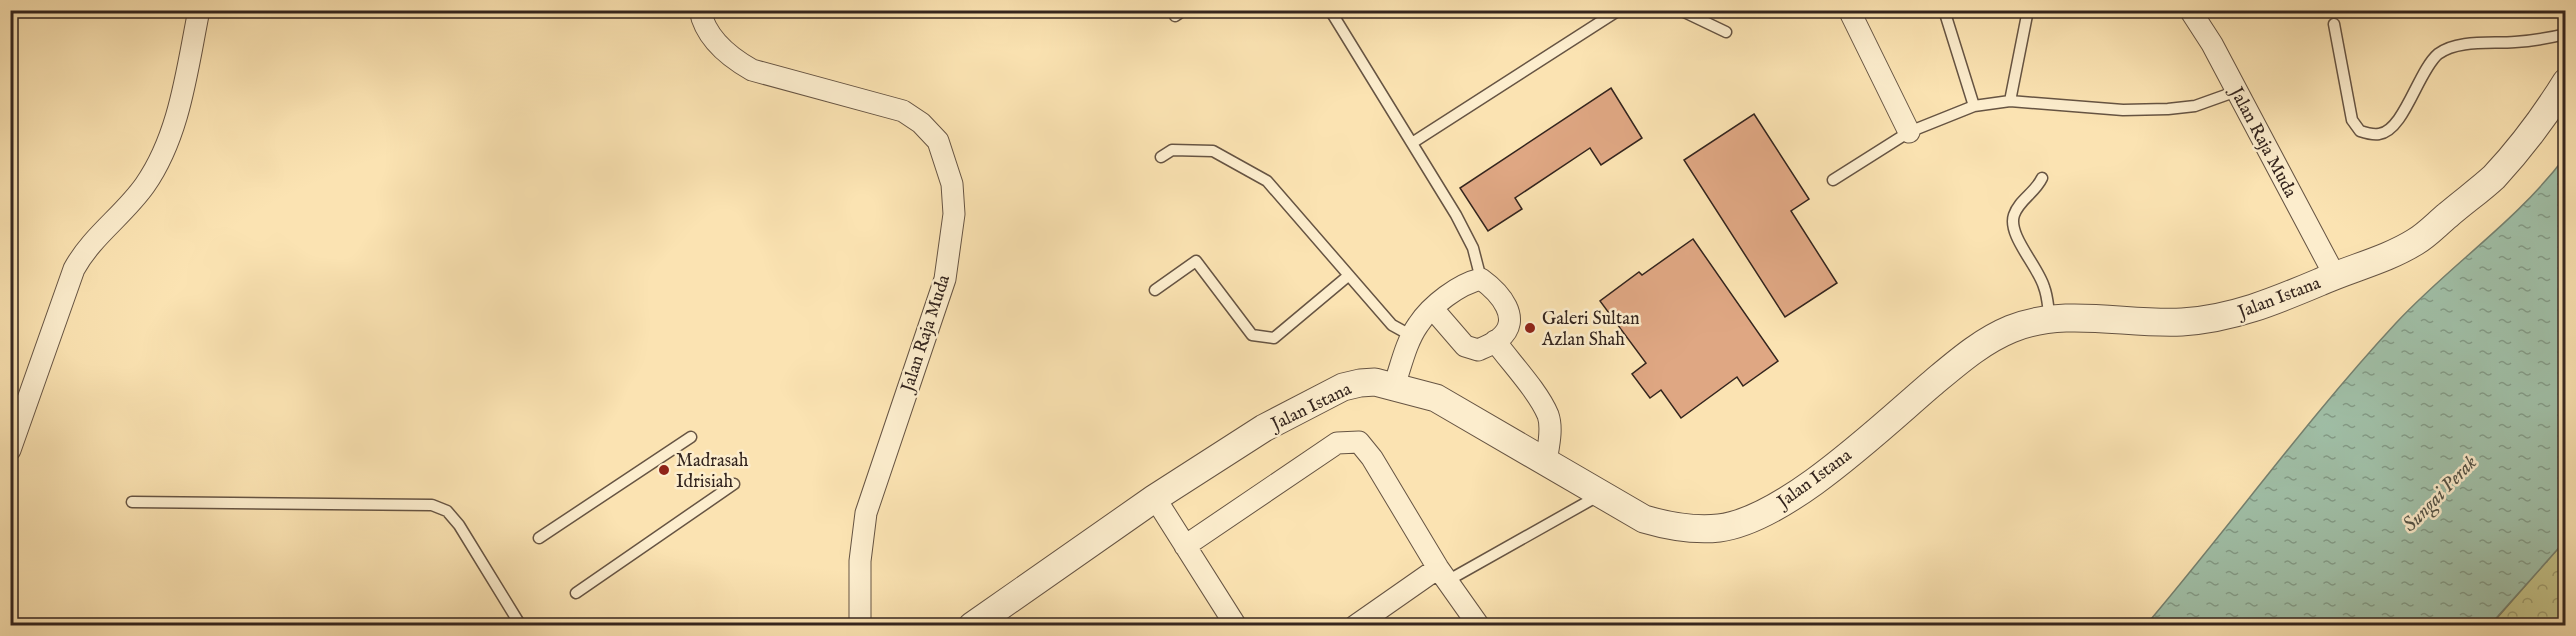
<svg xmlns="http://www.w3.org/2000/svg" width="2576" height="636" viewBox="0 0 2576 636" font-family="'IM FELL English',serif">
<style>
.park{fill:url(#park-crowns);stroke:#7c7453;stroke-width:1.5}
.water{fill:url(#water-ripples);stroke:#758170;stroke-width:1.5}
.building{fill:#dfa783;stroke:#34251e;stroke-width:1.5}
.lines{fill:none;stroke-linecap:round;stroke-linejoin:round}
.service-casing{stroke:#665443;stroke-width:13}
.minor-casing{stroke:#665443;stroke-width:23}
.tertiary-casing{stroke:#665443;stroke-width:29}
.service{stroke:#fcedcd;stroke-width:10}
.minor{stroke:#fcedcd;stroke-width:21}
.tertiary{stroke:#fcedcd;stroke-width:27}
.poi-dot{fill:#8f2418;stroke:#fcedcd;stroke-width:2}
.labels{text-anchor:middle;stroke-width:5;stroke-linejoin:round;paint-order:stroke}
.street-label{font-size:18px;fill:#34251e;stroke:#fcedcd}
.poi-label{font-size:18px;fill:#34251e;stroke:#fcedcd;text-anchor:start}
.water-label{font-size:20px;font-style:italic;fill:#545347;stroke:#fcedcd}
</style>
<defs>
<pattern id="park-crowns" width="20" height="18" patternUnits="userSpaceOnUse" patternTransform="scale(1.5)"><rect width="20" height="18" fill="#c3c288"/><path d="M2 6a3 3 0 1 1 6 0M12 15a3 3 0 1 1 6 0" fill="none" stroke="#9f9d6f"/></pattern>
<pattern id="water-ripples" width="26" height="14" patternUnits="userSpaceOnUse" patternTransform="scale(1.5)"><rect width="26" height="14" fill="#a0bfa7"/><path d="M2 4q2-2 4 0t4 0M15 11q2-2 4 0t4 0" fill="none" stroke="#839b87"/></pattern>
</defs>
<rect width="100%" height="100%" fill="#fbe3b2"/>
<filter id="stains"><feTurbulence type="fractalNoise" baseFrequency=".00333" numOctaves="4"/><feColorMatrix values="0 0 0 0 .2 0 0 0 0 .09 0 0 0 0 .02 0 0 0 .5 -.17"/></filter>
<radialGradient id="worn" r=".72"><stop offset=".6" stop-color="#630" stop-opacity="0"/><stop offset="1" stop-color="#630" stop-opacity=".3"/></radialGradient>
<path class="park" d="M2565 541V625L2490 626 2561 545Z"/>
<path class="water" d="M2565 157V541L2490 625H2146C2231 525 2307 419 2396 323 2450 265 2517 221 2565 157Z"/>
<path class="building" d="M1611 88 1642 138 1601 165 1590 148 1515 198 1522 209 1488 231 1460 188Z
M1754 114 1809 199 1791 211 1837 283 1785 317 1684 160Z
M1693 239 1778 361 1743 386 1737 377 1681 418 1661 390 1650 398 1632 374 1646 363 1600 301 1639 272 1642 275Z"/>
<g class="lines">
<defs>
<path id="service" d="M1330 10 1456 215 1473 248 1481 279
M1680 10 1726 32
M1944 10 1974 106
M1175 16 1184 10
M2334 24 2352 120 2360 131C2366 133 2373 135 2379 134 2404 131 2418 71 2438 54 2458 39 2492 44 2515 42 2532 41 2549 38 2566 34
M2010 101 2028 10
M1412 143 1619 10
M1161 157 1172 150 1213 151 1267 181 1392 325 1412 336
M2042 178C2035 193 2019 200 2014 215 2007 235 2038 266 2044 287 2048 297 2048 309 2050 319
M1833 180 1909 132 1974 106 2010 101 2123 110 2168 109 2195 106 2237 91
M1155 290 1196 261 1252 335 1274 338 1348 276
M132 502 432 505 447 511 459 525 521 626
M539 538 691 437
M1447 581 1598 496
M576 593 734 484"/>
<path id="minor" d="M700 10C705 37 729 57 752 70L903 111 921 123 938 141 952 184 954 214 945 279 866 513 860 561V626
M1849 10 1909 132
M2190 10 2212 44 2335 276
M1495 341C1511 363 1538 391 1548 415 1553 429 1548 448 1546 462
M1394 386C1401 366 1406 342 1418 325 1431 305 1459 284 1481 279 1499 292 1524 319 1499 339 1493 344 1485 347 1478 350L1465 346 1433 309
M10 450 74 269C92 236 124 215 145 185 180 135 187 69 199 10
M1155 498 1236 626
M1185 546 1337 443 1359 442 1372 458 1438 568 1479 626
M1355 626 1438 568"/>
<path id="tertiary" d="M972 626 1155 498 1264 428 1343 387 1360 383 1375 382 1436 398 1644 519C1668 526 1693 531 1719 528 1786 520 1883 425 1935 381 1959 361 1982 341 2011 329 2065 307 2125 325 2182 322 2232 319 2275 301 2320 282 2351 268 2386 260 2415 242 2427 235 2437 224 2448 215 2463 202 2480 190 2494 177 2521 148 2545 116 2566 82"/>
</defs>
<use href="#service" class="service-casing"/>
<use href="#minor" class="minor-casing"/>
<use href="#tertiary" class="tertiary-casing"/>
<use href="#service" class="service"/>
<use href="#minor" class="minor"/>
<use href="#tertiary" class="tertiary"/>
</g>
<g class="poi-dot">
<circle cx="1530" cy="328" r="6"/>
<circle cx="664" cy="470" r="6"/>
</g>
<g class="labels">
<g class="street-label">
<text transform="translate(2264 142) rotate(62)" y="6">Jalan Raja Muda</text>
<text transform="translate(2279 297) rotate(-21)" y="6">Jalan Istana</text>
<text transform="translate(925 333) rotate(-72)" y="6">Jalan Raja Muda</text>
<text transform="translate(1311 406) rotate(-26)" y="6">Jalan Istana</text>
<text transform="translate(1814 478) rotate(-36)" y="6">Jalan Istana</text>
</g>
<g class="poi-label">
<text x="1542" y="324">Galeri Sultan<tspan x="1542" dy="21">Azlan Shah</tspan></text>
<text x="676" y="466">Madrasah<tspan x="676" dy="21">Idrisiah</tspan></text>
</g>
<g class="water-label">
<text transform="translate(2439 493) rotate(-46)" y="7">Sungai Perak</text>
</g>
</g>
<rect width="2576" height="636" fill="none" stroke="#fbe3b2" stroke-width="36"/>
<rect x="12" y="12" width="2552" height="612" fill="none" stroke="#34251e" stroke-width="3"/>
<rect x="18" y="18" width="2540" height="600" fill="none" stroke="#34251e" stroke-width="1.5"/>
<rect width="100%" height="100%" filter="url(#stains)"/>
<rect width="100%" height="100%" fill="url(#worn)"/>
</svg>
